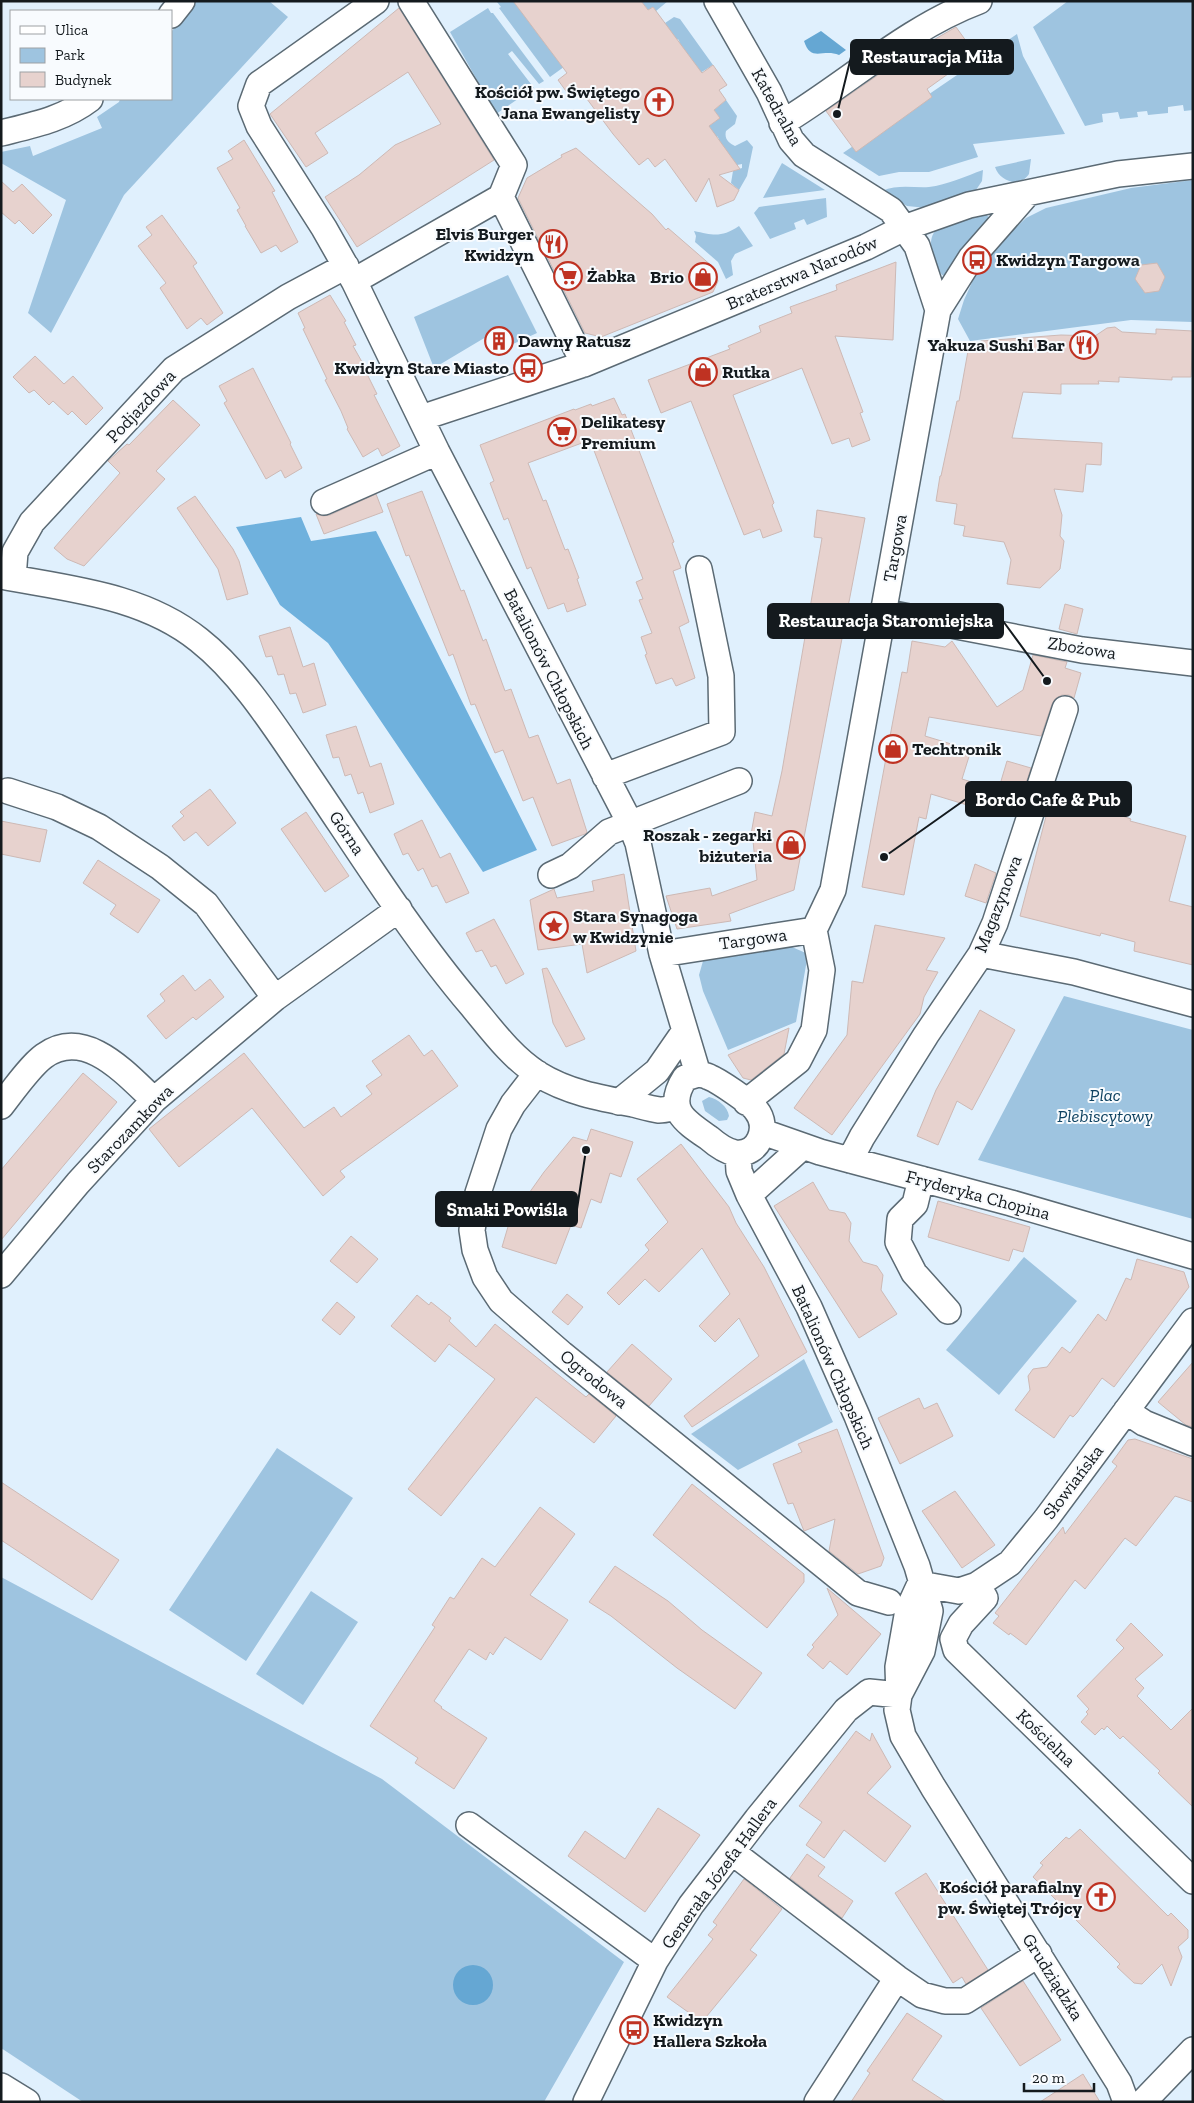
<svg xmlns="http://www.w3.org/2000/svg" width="1194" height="2103" viewBox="0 0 1194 2103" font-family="'Zilla Slab',serif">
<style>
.green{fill:#9ec4e0}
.forest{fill:#6fb1dd}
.water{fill:#65a7d3}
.building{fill:#e7d2ce;stroke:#cdb9b5}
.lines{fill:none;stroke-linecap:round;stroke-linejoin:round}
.minor-casing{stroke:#5b6a74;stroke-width:28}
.minor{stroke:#fff;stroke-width:25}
.labels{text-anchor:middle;stroke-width:4;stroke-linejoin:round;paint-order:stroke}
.poi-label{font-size:18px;font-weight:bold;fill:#141a1e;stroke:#f8fbfe;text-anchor:start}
.street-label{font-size:18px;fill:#141a1e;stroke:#f8fbfe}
.park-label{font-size:18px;font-style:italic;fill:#0e4261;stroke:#f8fbfe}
.leader{fill:none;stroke:#141a1e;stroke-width:2}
.callout-dot{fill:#141a1e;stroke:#f8fbfe;stroke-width:2}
.callout{fill:#141a1e;stroke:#141a1e;stroke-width:2}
.callout-label{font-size:19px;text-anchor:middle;font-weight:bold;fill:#fff}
</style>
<rect width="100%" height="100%" fill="#e0f0fd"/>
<path class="green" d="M197 1H269L288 17 124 195 51 333 28 313 66 200 1 163V152L30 146 33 156 102 128 97 117 119 102 120 99H171V32Z
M522 1 568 64 550 77 499 8 501 7 497 2Z
M641 1H668L656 11 653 7 648 10Z
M1068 1H1193V110L1184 111 1183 105 1168 107V113L1148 115 1147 111 1137 112 1138 117 1120 119 1118 112 1102 114 1103 122 1085 126 1033 27Z
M488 8 491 13H493L544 81 539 84 512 51 508 54 534 88 496 114 450 32Z
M674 17 680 19 713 65 697 75 688 64 692 60 676 47 680 43 678 39 672 43 665 23Z
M1017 34 1023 56 1065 134 973 144 978 157 929 172H899L879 176 843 153Z
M726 100 737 116 735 124 726 131C724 139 729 143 735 146L747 140 753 147 747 176 739 190 731 183 733 171 742 168V164L732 166 725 156 728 153 715 142 719 139 717 136 712 139 705 129 719 118 714 110Z
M1031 159 1029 174C1020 188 1000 182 995 167Z
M782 163 825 190 763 198Z
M983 170 982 181 976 190 927 208 907 206 882 191C898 184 913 188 929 187 947 185 966 176 983 170Z
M1193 180V322L1131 320 970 341 958 319 964 300 978 269 1000 242 1026 218 1046 208 1131 188Z
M826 198 827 217 807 225 804 219 794 223 796 229 770 239 754 213 759 207Z
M974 211 986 214 990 219 946 276 942 275C934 264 924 239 938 228 948 221 963 217 974 211Z
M739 226 753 246 735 254 731 261 733 275 726 279 718 262 695 242 696 236 694 231C713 235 721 238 739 226Z
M508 275 537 333 493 353 486 337 434 368 414 317Z
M792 947 808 954 796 1022 728 1050 703 991 699 975 703 961 762 950Z
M1064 996 1193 1030V1219L978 1160Z
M709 1097C718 1099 728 1107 729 1116L727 1120 719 1121 705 1111 702 1101Z
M1024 1257 1077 1301 999 1395 946 1350Z
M804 1359 833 1422 738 1470 691 1434Z
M277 1448 353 1498 246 1661 169 1610Z
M1 1577 382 1779 624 1962 544 2102H83L1 2048Z
M311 1591 358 1622 303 1705 256 1674Z"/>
<path class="forest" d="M301 517 311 541 376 531 537 850 483 872 328 643 280 605 236 527Z"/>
<path class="water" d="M821 31 846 50 839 55C823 48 811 63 804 41Z
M453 1985a20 20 0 1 1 40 0a20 20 0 1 1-40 0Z"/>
<path class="building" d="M513 1H641L648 10 653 7 702 73 713 65 727 85 719 90 726 100 714 110 720 118 709 126 740 169 719 175 739 190 734 200 717 207 709 178 696 202 665 159 655 167 648 158 639 165 613 134 581 91 571 98 558 80 567 73Z
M399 8 494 160 357 247 325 197 359 175 395 145 441 124 408 72 315 133 328 153 306 167 270 114Z
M956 27 969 45 960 52 966 61 927 89 932 97 856 152 826 111 904 57Z
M244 140 275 191 272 192 298 242 281 252 276 245 261 253 245 226H246L237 210 240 208 217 168 233 159 228 151Z
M576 148 652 214 666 230 668 228 713 267 718 281 713 292 601 337 585 333 518 198 527 178 562 157 561 155Z
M1 181 13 192 22 184 52 215 33 234 19 220 15 224 1 212Z
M162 215 197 263 193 266 223 313 207 325 201 318 187 329 160 288 166 283 138 246 152 235 146 227Z
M896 262 893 340 835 336 863 412 860 413 870 440 852 447 849 438 832 444 802 368 733 395 774 503 772 505 782 531 763 538 760 529 744 535 691 401 661 413 648 380 730 349 728 346 761 332 759 326 792 313 790 307 837 290 836 285Z
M1157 263 1165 277 1159 291 1145 293 1135 279 1141 265Z
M330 295 346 321 344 322 356 345 353 346 366 369 365 370 377 394 374 395 400 446 382 456 378 448 363 457 347 429 348 428 341 411 325 380 327 379 303 329 305 328 298 313Z
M1115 327 1122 332 1156 334V329L1193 331 1191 377H1172V380L1119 377V382L1098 381 1099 384H1061V394L1023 392 1012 438 1102 443 1101 465 1086 464 1083 492 1054 489 1062 515 1060 536 1064 541 1060 569 1040 588 1007 584 1011 560 1004 542 963 536 965 526 954 524 957 504 936 501 940 476H941L957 401H959L968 351 981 341 1061 335 1095 336 1107 328Z
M506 328 513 344 493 353 486 337Z
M35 356 64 384 73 376 103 408 86 425 72 411 68 415 53 401 49 405 34 390 29 393 13 377Z
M253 368 291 443 290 444 302 468 285 478 281 470 266 479 224 403 227 401 219 386Z
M614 398 622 415 625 414 674 542 672 543 681 568 673 571 689 622 679 627 695 678 676 686 672 678 656 684 645 655 647 654 641 637 652 633 639 600 643 599 636 582 643 579 590 440 528 463 543 501 546 500 565 550 568 549 579 578 577 579 586 605 567 612 564 603 548 609 531 567 527 569 508 518 504 520 490 483 494 481 480 445 574 409 575 410 591 404 592 406Z
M173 400 200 425 156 471 165 479 84 566 67 559 54 548 120 473 108 461 127 444 129 445Z
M422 491 461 591 464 590 483 641 486 639 505 691 511 689 529 738 538 735 557 784 570 779 587 832 585 834 552 846 533 797 523 801 503 750 495 753 475 704 471 705 453 654 449 656 409 555 406 556 387 504Z
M376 494 383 512 324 534 316 514 323 516 330 515Z
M195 496 233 549 239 561 248 594 227 600 218 569 177 508Z
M817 510 865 518 794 890 729 914 731 921 677 929 666 896 710 888 712 896 757 880 753 841 750 840 755 812 772 816 782 771 822 538 814 537Z
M1065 604 1083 609 1077 634 1059 629Z
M290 627 303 667 314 663 326 705 303 713 296 693 290 694 284 674 278 675 272 656 266 657 259 636Z
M912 641 945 647 952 641 997 707 1023 690 1033 655 1067 662 1065 668 1081 673 1074 698 1069 695H1062L1056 698 1052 704 1041 736 929 717 925 736 971 750 962 779 981 785 977 808 931 794 926 819 919 817 904 895 862 887 902 672 907 673Z
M356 726 370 767 381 763 394 804 370 813 363 792 358 794 351 774 345 776 339 757 333 758 326 735Z
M1007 761 1031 768 1021 798 998 791Z
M210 789 236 823 208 846 196 832 184 841 172 826 184 816 180 812Z
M1049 805 1097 814 1099 808 1131 819 1130 821 1186 836 1169 901 1193 907V965L1134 951 1135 942 1101 933 1100 936 1020 916Z
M306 812 349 876 325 892 281 829Z
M422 820 440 858 450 853 469 893 446 903 437 885 432 887 423 868 418 871 408 853 403 855 394 834Z
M1 821 47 830 40 862 1 854Z
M98 860 160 900 138 933 110 914 116 905 83 883Z
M975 864 996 873 986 903 965 896Z
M624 874 636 951 587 973 582 944 538 950 530 900 554 889 557 898 594 891 592 881Z
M494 919 524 974 506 984 496 965 491 967 482 950 476 952 466 933Z
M875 925 945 938 926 970 938 972 924 997 920 1014 832 1135 794 1108 847 1035 852 981 863 983Z
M547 968 585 1039 566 1047 553 1023 542 969Z
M183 975 195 991 210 979 224 997 196 1020 193 1017 166 1039 147 1016 165 1001 160 994Z
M980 1010 1015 1030 972 1110 957 1101 938 1145 917 1136 936 1090Z
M789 1028 784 1054 751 1080 743 1078 728 1055Z
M409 1035 424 1056 432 1050 458 1086 340 1171 345 1177 323 1196 252 1108 179 1167 149 1129 244 1053 304 1128 334 1107 341 1117 372 1094 366 1086 382 1075 372 1061Z
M83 1073 117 1102 1 1240V1170Z
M591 1129 633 1142 621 1177 610 1173 601 1203 591 1199 581 1228 571 1225 556 1264 502 1247 510 1220 544 1172 573 1137 587 1141Z
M681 1144 729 1207 736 1223 764 1267 807 1352 692 1427 684 1416 759 1356 739 1318 715 1342 699 1326 730 1294 702 1248 659 1292 645 1279 619 1305 607 1293 649 1250 645 1245 668 1222 637 1179Z
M813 1182 829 1210 845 1213 851 1223 849 1241 863 1262 877 1266 883 1275 881 1290 897 1314 859 1338 774 1206Z
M938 1201 1030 1227 1023 1252 1013 1249 1009 1261 928 1237Z
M351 1236 378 1259 357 1283 330 1261Z
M1137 1259 1184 1272 1189 1287 1114 1387 1102 1378 1077 1413 1073 1417 1070 1415 1054 1438 1015 1410 1030 1390 1028 1376 1033 1369 1047 1367 1062 1347 1070 1353 1098 1314 1106 1321 1126 1278 1131 1280Z
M567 1294 583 1307 568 1325 552 1312Z
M417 1295 429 1305 431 1302 451 1318 449 1321 476 1347 495 1324 586 1397 589 1394 616 1416 594 1443 536 1397 441 1516 408 1489 495 1379 449 1344 435 1362 391 1326Z
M337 1302 355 1317 340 1335 322 1320Z
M632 1344 672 1379 649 1406 607 1372Z
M1193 1362V1427L1186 1425 1158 1402Z
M919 1398 924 1409 937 1403 953 1436 900 1464 878 1418Z
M837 1429 884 1558 881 1566 858 1574 829 1551 835 1519 804 1531 793 1503 788 1504 773 1464 802 1452 798 1444Z
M1135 1439 1193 1459V1502L1175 1496 1136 1546 1125 1538 1085 1589 1075 1580 1026 1645 1010 1633 1009 1635 993 1623 999 1616 995 1613 1063 1527 1065 1534 1117 1466 1112 1462 1128 1440Z
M1 1482 119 1560 92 1600 1 1540Z
M692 1484 804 1574V1582L767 1628 653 1535Z
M955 1491 995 1545 962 1568 922 1511Z
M540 1507 575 1534 530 1595 568 1620 541 1660 505 1637 493 1655 490 1652 486 1660 469 1649 434 1701 442 1707 441 1708 487 1738 454 1789 415 1763 418 1758 370 1726 435 1627 432 1625 450 1597 454 1599 482 1558 495 1567Z
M615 1566 668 1601 702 1630 762 1673 735 1709 677 1668 611 1616 589 1602Z
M827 1588 881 1634 847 1675 830 1661 823 1669 807 1655 814 1647 812 1645 838 1615Z
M1131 1623 1163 1655 1135 1679 1144 1688 1137 1696 1171 1730 1193 1708V1807L1158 1773 1160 1771 1123 1736 1120 1739 1107 1726 1104 1730 1102 1728 1095 1735 1081 1722 1088 1714 1086 1712 1089 1709 1077 1696 1124 1648 1116 1640Z
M856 1731 870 1741 872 1733 891 1767 867 1793 911 1826 885 1862 844 1830 824 1858 806 1845 822 1822 799 1806Z
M658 1808 700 1835 645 1912 568 1856 585 1831 625 1859Z
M1080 1829 1168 1916 1171 1913 1188 1930V1938L1178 1947 1182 1957 1171 1986 1162 1964 1142 1984 1134 1983 1117 1967 1120 1964 1033 1877 1043 1865 1040 1863 1066 1837 1069 1839Z
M807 1854 825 1867 818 1876 853 1901 842 1918 790 1878Z
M926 1873 988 1970 966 1984 962 1977 953 1983 895 1893Z
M744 1879 782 1909 750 1950 757 1955 702 2022 667 1997 713 1939 708 1935 717 1925 713 1922Z
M1023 1981 1061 2040 1020 2066 981 2008Z
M907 2013 942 2036 912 2080 946 2102H851L870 2073 867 2071Z
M1083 2074 1100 2102H1040Z"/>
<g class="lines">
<defs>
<path id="minor" d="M376 1 259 84 251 106 259 126 324 228 354 281 437 452 630 823 638 843 662 954 698 1074
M411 1 514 165 501 197
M717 1 769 92 791 140 804 155 891 210 917 246 938 310
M171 15 182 1
M782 123C848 83 907 28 979 1
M1 133C33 125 64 119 90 99
M501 197 584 364
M354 281 501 197
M421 418 584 364 866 247 904 228 969 205 1118 174 1193 166
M324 502 437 452
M1 576C69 589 143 595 199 640 241 673 275 727 305 771 358 849 410 933 471 1005 491 1029 511 1057 538 1074 567 1092 599 1098 633 1104 641 1106 651 1109 659 1110 665 1110 672 1108 677 1107
M13 578 15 552 32 522 174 369 288 297 346 266
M883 612 1082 650 1193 663
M605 776 722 732 721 676 699 569
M8 791 57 807 99 827 160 867 206 904 275 998
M551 875 570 866 609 832 739 781
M662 954 814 930 833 890 938 310 971 258 1028 193
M981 954 1074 972 1193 1004
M537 1073 513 1104 499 1129 478 1193 472 1230 475 1250 485 1277 501 1301 562 1354 858 1593 889 1602
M698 1074C702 1075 706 1075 709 1077 719 1081 750 1102 756 1110 770 1127 759 1156 735 1153 725 1151 717 1145 709 1138 684 1121 665 1109 685 1078Z
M619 1102 657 1071 684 1032
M746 1102 798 1061 814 1030 822 970 814 930
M1 1106C12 1092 30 1066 44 1056 85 1026 126 1074 154 1100
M763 1132 820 1152 1011 1203 1193 1256
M738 1154 739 1171 749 1195 809 1307 857 1416 917 1566 930 1611 922 1651 899 1695
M850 1160 862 1137 926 1035 981 954 995 923 1065 709
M921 1179 915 1204 900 1219 898 1242 914 1273 948 1311
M749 1195 802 1147
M1 1275 78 1183 154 1100 275 998 399 909
M1126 1411 1144 1423 1193 1443
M920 1584 908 1610 898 1667 899 1695 897 1710 903 1736 933 1787 1119 2083 1126 2102
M920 1584 959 1591 977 1585 1010 1563 1046 1519 1193 1321
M977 1585 985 1598 961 1624 953 1639 956 1650 1193 1881
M469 1825 655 1961
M732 1852 897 1978 922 1995 945 2001H965L1039 1954
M1 2086 27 2102
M586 2102 655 1961 691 1905 757 1819 846 1710 869 1692 899 1695
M817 2102 897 1978
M1143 2102 1193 2050"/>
</defs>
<use href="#minor" class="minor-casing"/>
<use href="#minor" class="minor"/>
</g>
<defs>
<symbol id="church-ring" viewBox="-11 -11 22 22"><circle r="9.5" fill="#f8fbfe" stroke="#bf3222" stroke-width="1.5"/><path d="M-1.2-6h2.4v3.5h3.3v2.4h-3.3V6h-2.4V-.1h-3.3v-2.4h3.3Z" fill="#bf3222"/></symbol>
<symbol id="restaurant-ring" viewBox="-11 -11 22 22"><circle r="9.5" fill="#f8fbfe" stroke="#bf3222" stroke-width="1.5"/><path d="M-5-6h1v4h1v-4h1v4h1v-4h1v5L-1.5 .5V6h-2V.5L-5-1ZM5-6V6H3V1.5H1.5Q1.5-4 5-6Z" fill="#bf3222"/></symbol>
<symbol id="bus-ring" viewBox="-11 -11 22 22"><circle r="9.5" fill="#f8fbfe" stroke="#bf3222" stroke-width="1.5"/><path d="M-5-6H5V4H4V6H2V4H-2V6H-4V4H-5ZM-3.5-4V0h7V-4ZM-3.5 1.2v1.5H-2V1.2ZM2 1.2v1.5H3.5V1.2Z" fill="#bf3222"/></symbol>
<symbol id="supermarket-ring" viewBox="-11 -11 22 22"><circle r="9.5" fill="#f8fbfe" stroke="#bf3222" stroke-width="1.5"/><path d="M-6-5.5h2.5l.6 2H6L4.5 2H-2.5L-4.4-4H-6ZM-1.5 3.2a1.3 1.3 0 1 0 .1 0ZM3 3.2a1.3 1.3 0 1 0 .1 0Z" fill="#bf3222"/></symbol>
<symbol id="shop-ring" viewBox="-11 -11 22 22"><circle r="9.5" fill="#f8fbfe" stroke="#bf3222" stroke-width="1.5"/><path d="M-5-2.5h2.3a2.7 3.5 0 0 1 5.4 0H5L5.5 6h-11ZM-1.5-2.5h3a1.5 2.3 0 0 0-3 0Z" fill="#bf3222"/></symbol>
<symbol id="building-ring" viewBox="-11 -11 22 22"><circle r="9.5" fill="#f8fbfe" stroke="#bf3222" stroke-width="1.5"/><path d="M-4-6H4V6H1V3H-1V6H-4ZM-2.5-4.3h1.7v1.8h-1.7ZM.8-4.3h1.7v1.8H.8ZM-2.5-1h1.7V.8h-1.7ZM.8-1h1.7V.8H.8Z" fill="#bf3222"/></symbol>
<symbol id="sight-ring" viewBox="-11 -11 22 22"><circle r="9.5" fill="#f8fbfe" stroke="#bf3222" stroke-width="1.5"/><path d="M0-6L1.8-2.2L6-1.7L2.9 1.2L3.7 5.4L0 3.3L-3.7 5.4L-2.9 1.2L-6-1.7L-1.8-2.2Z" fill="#bf3222"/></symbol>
</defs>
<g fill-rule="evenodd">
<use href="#church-ring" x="643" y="86" width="32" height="32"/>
<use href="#restaurant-ring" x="537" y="228" width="32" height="32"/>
<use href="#bus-ring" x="961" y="244" width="32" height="32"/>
<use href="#supermarket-ring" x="552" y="260" width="32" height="32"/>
<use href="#shop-ring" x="687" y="261" width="32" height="32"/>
<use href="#building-ring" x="483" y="325" width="32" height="32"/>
<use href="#restaurant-ring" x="1068" y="329" width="32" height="32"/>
<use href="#bus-ring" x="512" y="352" width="32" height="32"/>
<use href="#shop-ring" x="687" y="356" width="32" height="32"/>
<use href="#supermarket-ring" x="546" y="416" width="32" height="32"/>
<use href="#shop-ring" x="877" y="733" width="32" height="32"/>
<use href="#shop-ring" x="775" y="829" width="32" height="32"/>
<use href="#sight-ring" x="538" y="910" width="32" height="32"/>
<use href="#church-ring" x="1085" y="1881" width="32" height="32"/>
<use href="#bus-ring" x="618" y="2014" width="32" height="32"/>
</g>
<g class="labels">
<g class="poi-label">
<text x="640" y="98" text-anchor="end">Kościół pw. Świętego<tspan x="640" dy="21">Jana Ewangelisty</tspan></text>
<text x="534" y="240" text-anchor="end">Elvis Burger<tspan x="534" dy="21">Kwidzyn</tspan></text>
<text x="996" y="266">Kwidzyn Targowa</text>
<text x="587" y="282">Żabka</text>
<text x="684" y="283" text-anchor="end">Brio</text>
<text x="518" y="347">Dawny Ratusz</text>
<text x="1065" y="351" text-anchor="end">Yakuza Sushi Bar</text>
<text x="509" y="374" text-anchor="end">Kwidzyn Stare Miasto</text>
<text x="722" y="378">Rutka</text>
<text x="581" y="428">Delikatesy<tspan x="581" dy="21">Premium</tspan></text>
<text x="912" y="755">Techtronik</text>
<text x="772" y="841" text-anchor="end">Roszak - zegarki<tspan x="772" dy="21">biżuteria</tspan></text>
<text x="573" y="922">Stara Synagoga<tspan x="573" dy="21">w Kwidzynie</tspan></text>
<text x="1082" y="1893" text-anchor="end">Kościół parafialny<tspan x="1082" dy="21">pw. Świętej Trójcy</tspan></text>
<text x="653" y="2026">Kwidzyn<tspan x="653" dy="21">Hallera Szkoła</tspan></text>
</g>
<g class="street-label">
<text transform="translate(777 107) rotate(61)" y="6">Katedralna</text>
<text transform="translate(802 273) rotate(-23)" y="6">Braterstwa Narodów</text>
<text transform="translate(141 406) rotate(-47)" y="6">Podjazdowa</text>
<text transform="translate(895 548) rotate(-80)" y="6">Targowa</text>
<text transform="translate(1082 648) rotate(9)" y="6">Zbożowa</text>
<text transform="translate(549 669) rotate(63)" y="6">Batalionów Chłopskich</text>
<text transform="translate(347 833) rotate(56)" y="6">Górna</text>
<text transform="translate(998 904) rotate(-69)" y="6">Magazynowa</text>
<text transform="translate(753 939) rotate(-8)" y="6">Targowa</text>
<text transform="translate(130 1129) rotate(-46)" y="6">Starozamkowa</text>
<text transform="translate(978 1195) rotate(15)" y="6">Fryderyka Chopina</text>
<text transform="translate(833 1367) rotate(66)" y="6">Batalionów Chłopskich</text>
<text transform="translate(594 1379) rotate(39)" y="6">Ogrodowa</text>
<text transform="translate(1073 1482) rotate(-53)" y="6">Słowiańska</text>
<text transform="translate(1046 1738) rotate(44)" y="6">Kościelna</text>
<text transform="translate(719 1873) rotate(-54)" y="6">Generała Józefa Hallera</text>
<text transform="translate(1053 1977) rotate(58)" y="6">Grudziądzka</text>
</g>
<g class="park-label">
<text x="1105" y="1101">Plac<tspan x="1105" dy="21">Plebiscytowy</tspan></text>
</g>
</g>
<path class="leader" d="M837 114L851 57M1047 681L1003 621M884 857L966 799M586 1150L577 1209"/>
<g class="callout-dot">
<circle cx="837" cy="114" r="5"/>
<circle cx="1047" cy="681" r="5"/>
<circle cx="884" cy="857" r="5"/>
<circle cx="586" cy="1150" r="5"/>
</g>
<g class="callout">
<rect x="851" y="40" width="162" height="34" rx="5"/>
<rect x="768" y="604" width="235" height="34" rx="5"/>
<rect x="966" y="782" width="165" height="34" rx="5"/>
<rect x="436" y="1192" width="141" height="34" rx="5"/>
</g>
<g class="callout-label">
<text x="932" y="63">Restauracja Miła</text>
<text x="886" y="627">Restauracja Staromiejska</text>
<text x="1048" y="806">Bordo Cafe &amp; Pub</text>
<text x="507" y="1216">Smaki Powiśla</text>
</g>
<rect width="1194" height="2103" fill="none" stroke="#141a1e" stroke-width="5"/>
<rect x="10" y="10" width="162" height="90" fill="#f8fbfe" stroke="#9da1a4"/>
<rect x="20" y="26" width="25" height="8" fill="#ffffff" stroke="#9da1a4"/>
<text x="55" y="35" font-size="15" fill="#141a1e">Ulica</text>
<rect x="20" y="48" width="25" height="15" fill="#9ec4e0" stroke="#9da1a4"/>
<text x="55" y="60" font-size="15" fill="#141a1e">Park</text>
<rect x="20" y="72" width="25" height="15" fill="#e7d2ce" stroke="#9da1a4"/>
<text x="55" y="85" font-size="15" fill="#141a1e">Budynek</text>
<path d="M1024 2083v8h70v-8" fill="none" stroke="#141a1e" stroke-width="2.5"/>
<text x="1032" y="2083" font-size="15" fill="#141a1e" stroke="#f8fbfe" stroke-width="4" paint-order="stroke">20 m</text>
</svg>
